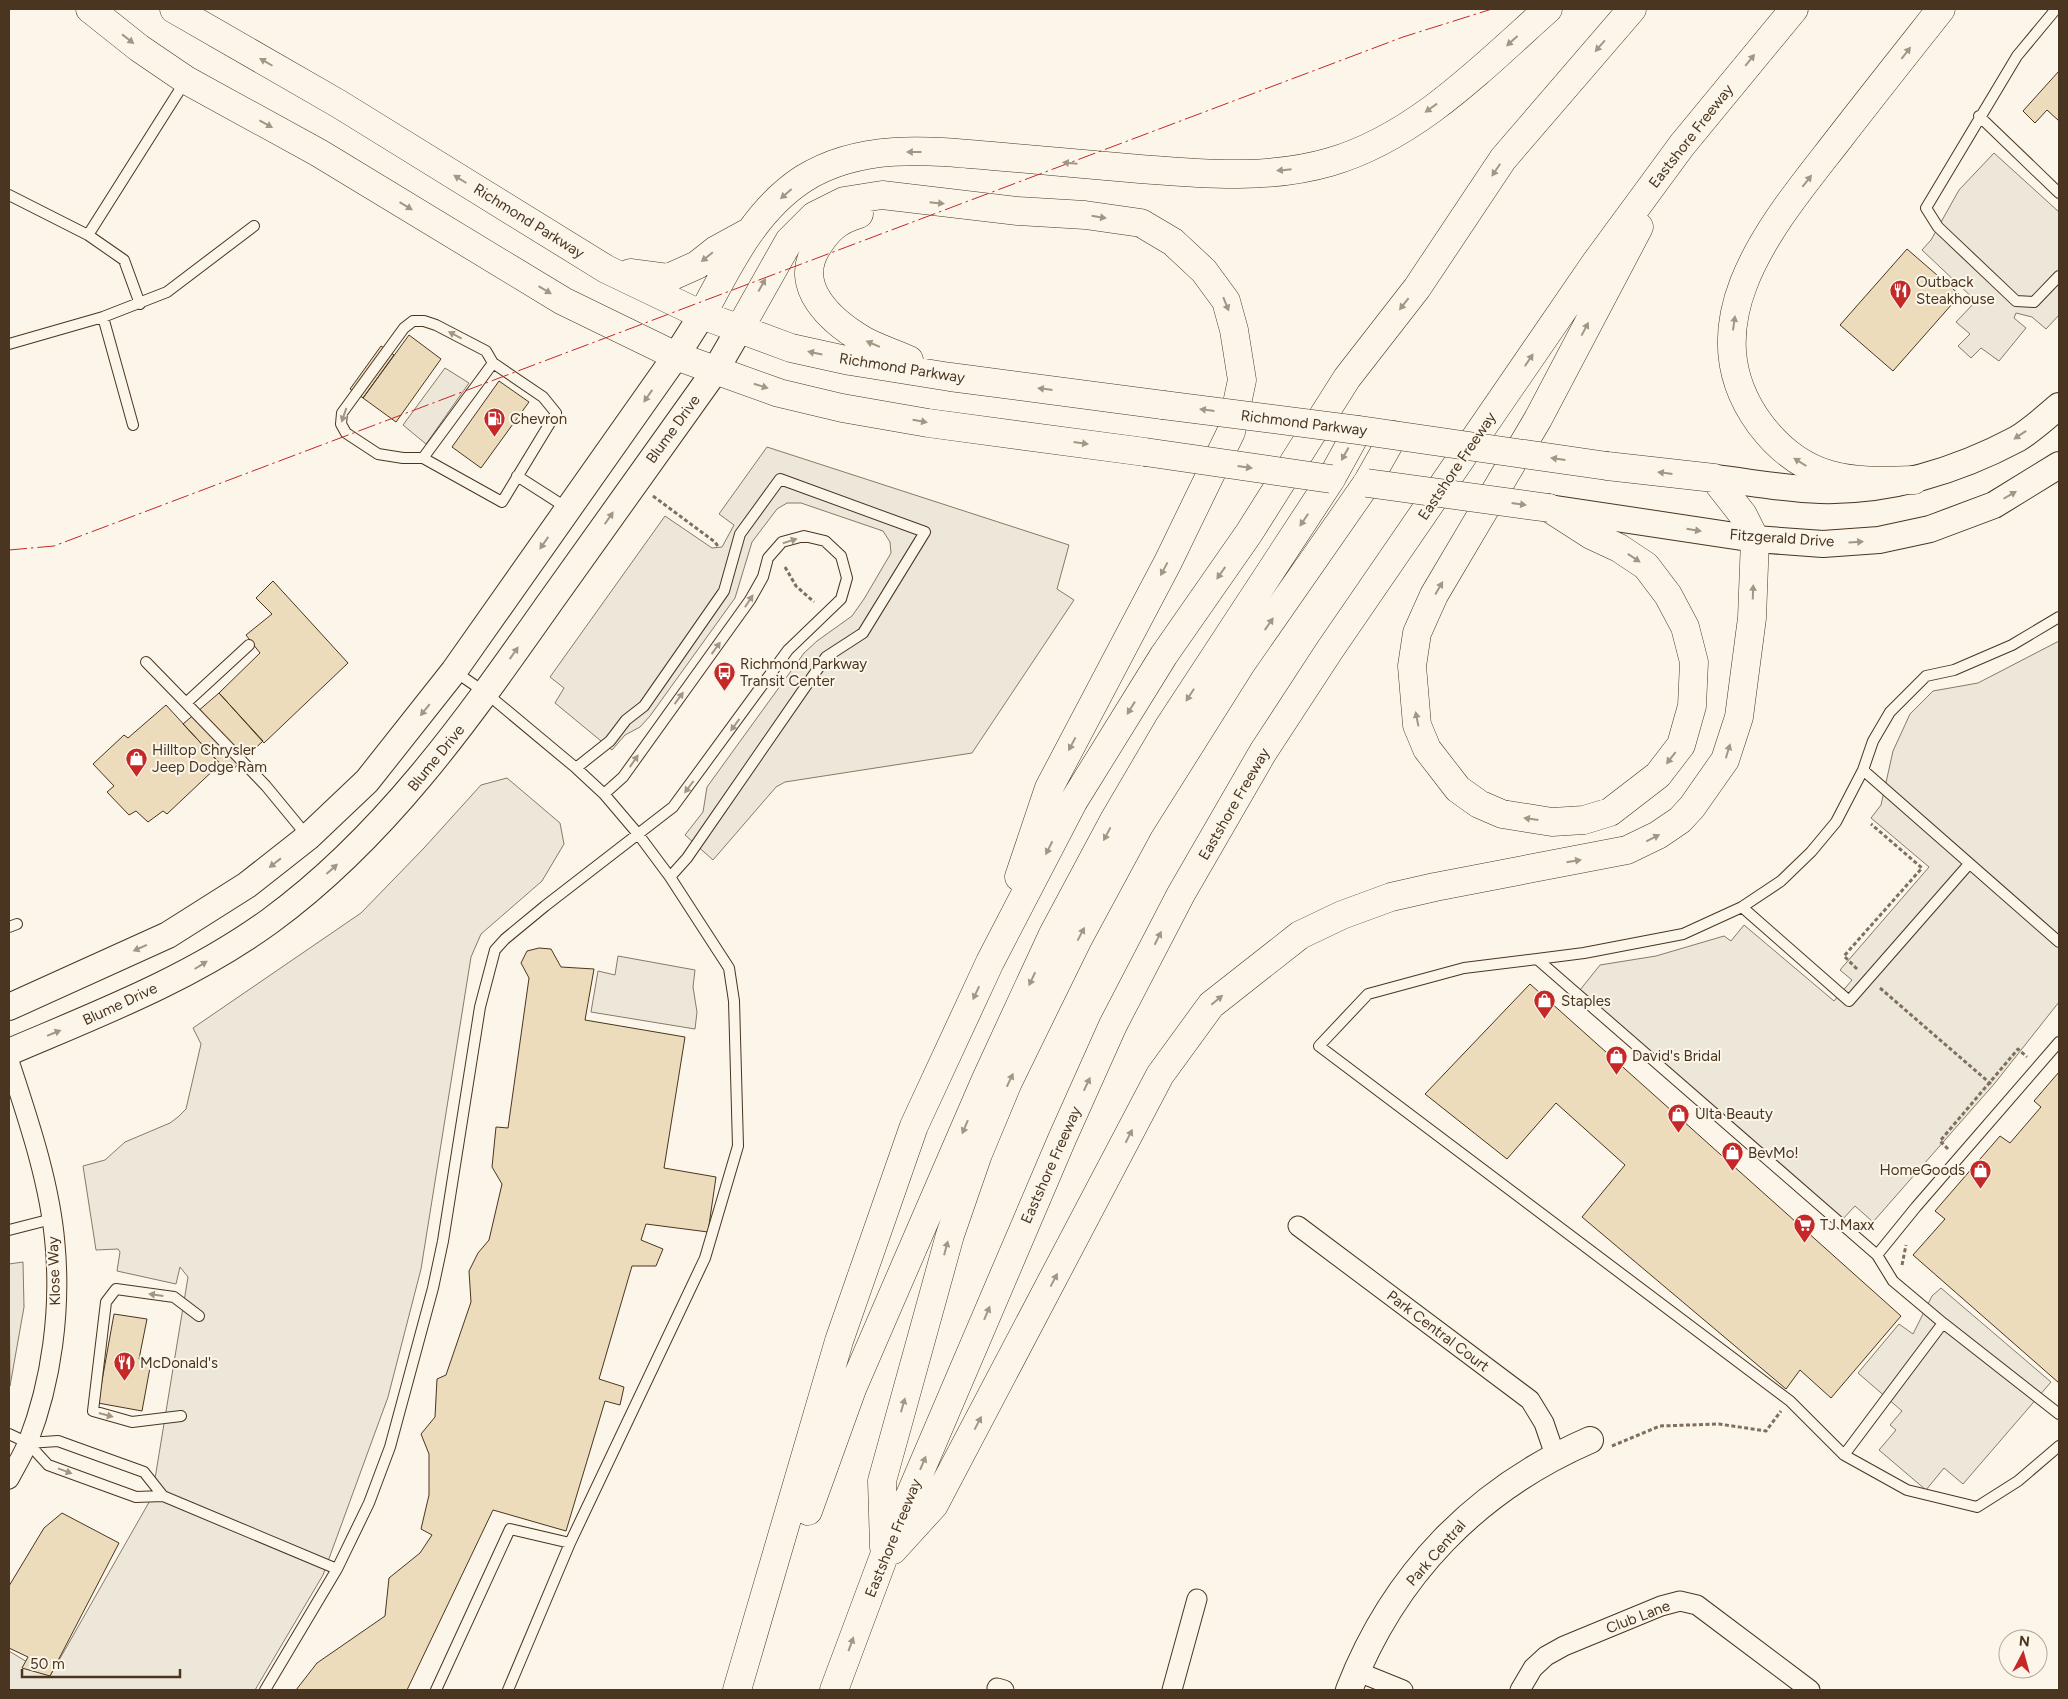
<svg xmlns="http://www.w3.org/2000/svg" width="2068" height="1699" viewBox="0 0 2068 1699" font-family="Figtree,sans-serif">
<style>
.parking{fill:#ede7d9;stroke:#887966}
.building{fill:#ecdcbc;stroke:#4a3520}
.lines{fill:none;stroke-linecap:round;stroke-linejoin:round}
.lane-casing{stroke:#4a3520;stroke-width:12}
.street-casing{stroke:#4a3520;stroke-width:21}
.secondary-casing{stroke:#4a3520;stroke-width:28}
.highway-casing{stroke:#4a3520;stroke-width:29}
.path{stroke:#7f6f5c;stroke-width:3;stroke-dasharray:4 2.5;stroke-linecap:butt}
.lane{stroke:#fbf6e9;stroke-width:10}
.street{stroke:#fbf6e9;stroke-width:19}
.secondary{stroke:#fbf6e9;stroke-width:26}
.highway{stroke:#fbf6e9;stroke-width:28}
.highway-bridge-casing{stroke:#4a3520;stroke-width:29;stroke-linecap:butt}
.highway-bridge{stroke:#fbf6e9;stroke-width:28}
.power{stroke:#c62828;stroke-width:1;stroke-dasharray:18 4 2.5 4;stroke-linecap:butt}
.oneway{fill:#a29684}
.labels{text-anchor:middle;stroke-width:4;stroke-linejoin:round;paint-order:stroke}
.street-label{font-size:15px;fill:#4a3520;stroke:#fbf6e9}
.poi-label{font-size:15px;fill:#4a3520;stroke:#fbf6e9;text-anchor:start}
</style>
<rect width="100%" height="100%" fill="#fbf6e9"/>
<path class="parking" d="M1994 153 2059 212V315L2046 329 2032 317 2016 313 2014 318 2026 328 1999 361 1981 348 1971 358 1958 346 1970 334 1956 322 1976 301 1922 250 1931 240 1959 190Z
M445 368 469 383 426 444 403 425Z
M767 447 1069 545 1057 589 1074 600 972 753 785 782 776 787 713 860 685 835 703 812 707 787 804 653 817 641 852 616 864 599 891 553 890 542 883 531 801 503H787L777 509 752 542 735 598 650 716 640 727 625 735 612 750 555 703 564 688 550 677 665 516 712 548 722 547 734 525 719 514Z
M2059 641V1002L1995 1083 1873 1222 1855 1206 1841 1221 1580 990 1600 965 1656 956 1724 936 1731 941 1744 925 1834 1001 1852 980 1840 970 1929 867 1871 818 1881 805 1893 751 1910 714 1933 691 1978 683Z
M507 778 560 823 564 844 542 881 481 934 471 957 421 1269 388 1397 323 1575 255 1690H9V1651L50 1676 152 1497 188 1277 180 1267 176 1284 117 1271 120 1252 118 1249 96 1250 83 1166 105 1160 125 1142 170 1123 178 1117 186 1109 201 1044 193 1028 361 913 424 848 481 785Z
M618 956 695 970 693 987 697 1012 695 1029 591 1012 598 971 615 975Z
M23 1262 24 1307 10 1386 9 1264Z
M1941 1288 2051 1382 1963 1484 1944 1468 1926 1490 1879 1450 1896 1430 1890 1425 1902 1411 1858 1373 1899 1324 1913 1334 1932 1296Z"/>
<path class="building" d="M2059 71V121L2047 110 2035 123 2023 111Z
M1907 249 1960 295 1893 371 1840 325Z
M409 335 441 359 396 422 363 398Z
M381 346 394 355 363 398 350 389Z
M499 381 529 402 481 468 452 447Z
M273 581 348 663 264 743 219 693 260 653 246 635 272 614 256 598Z
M219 693 263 741 229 773 183 724Z
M166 705 220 764 167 814 163 811 148 822 136 811 129 815 107 792 114 786 93 764 124 735 128 738Z
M539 948 551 949 561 967 594 969 585 1020 685 1037 664 1168 716 1177 708 1232 646 1224 641 1240 663 1249 656 1266H632L599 1379 624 1387 620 1405 605 1401 566 1531 493 1510 407 1690H296L317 1663 385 1616 389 1578 420 1553 432 1535 421 1529 429 1495V1454L421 1434 435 1417 437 1379 446 1375 471 1302 469 1271 478 1253 489 1240 502 1184 492 1167 496 1127 508 1128 529 978 521 963 527 951Z
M1530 984 1901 1316 1831 1398 1800 1370 1786 1389 1582 1217 1625 1165 1556 1103 1507 1159 1425 1094Z
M2059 1072V1383L1913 1255 1945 1219 1935 1211 2000 1136 2010 1143 2041 1107 2034 1101Z
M114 1314 147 1319 139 1359 151 1362 142 1411 98 1403Z
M62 1513 119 1543 50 1676 22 1668 28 1657 9 1648V1586L44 1528Z"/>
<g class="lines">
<defs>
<path id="lane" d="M2056 9 2017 56 1926 208 1938 227 2016 301 2034 302 2059 276
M1979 116 2059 193
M9 195 88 235 124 260 140 304
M88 235 186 80
M103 317 133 425
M9 344 103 317 167 292 254 226
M423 458 493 363 543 397 556 413 502 502 423 458H403L378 454 346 433 341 424 342 413 404 328 413 321H424L436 325 486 351 493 363
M517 476 567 508
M146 662 186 703 249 645
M454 671 486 693 576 768 604 794 638 834 670 877 729 968 734 1001 738 1146 705 1258 570 1543 508 1690
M186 703 266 786 308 837
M576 768 610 741 626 720 644 706 724 591 740 534 780 479 925 532 863 633 826 657 687 858 670 877
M1863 770 2059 942
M1742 907 1849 1001 1969 864
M9 927 17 924
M1537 959 1584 953 1683 934 1742 907 1781 881 1811 852 1836 822 1863 770 1873 741 1890 712 1926 676 1954 670 2012 645 2059 617
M2059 1042 1916 1207 1877 1255 1893 1281 1943 1323 2059 1414
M9 1230 52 1219
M1877 1255 1537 959 1464 968 1368 994 1319 1046 1790 1401 1844 1455 1907 1490 1977 1507 2018 1481 2059 1446
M181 1416 132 1422 93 1411 106 1302 116 1289 174 1297 199 1316
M9 1434 28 1443 48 1465 136 1497 163 1496 337 1569
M28 1443 58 1441 144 1472 163 1496
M1844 1455 1943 1323
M265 1690 337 1569 369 1503 390 1447 433 1288 443 1241 480 1007 495 950 505 939 545 906 673 807 788 650 841 599 847 578 841 556 825 541 804 536 782 542 768 558 763 577 750 600 623 777 604 794
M436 1690 510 1529 570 1543"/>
<path id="street" d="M9 1061C28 1119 50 1183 55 1244 61 1309 52 1381 28 1442 23 1455 15 1467 9 1479
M1298 1226 1530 1400 1544 1423 1555 1455
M1356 1671 1403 1690
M997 1688 1004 1690
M1172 1690 1197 1599
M1520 1690 1533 1668 1546 1656 1564 1646 1661 1606 1680 1601 1697 1605 1810 1690"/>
<path id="secondary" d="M1714 478C1749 482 1785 489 1820 490 1888 492 1957 471 2017 439 2032 430 2046 417 2059 406
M1549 508 1755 539 1823 544 1879 540 1930 529 1994 505 2059 465
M9 1007 168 935 247 885 308 837 367 781 454 671 676 356 702 315
M9 1052C98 1014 190 979 270 921 385 837 467 720 548 605 603 527 659 449 715 371L740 328
M1349 1690C1394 1574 1477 1489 1590 1440"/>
<path id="highway" d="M90 9 139 48 186 80 319 153 563 301 676 356 779 393 842 408 928 423 1145 452
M174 9 339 104 606 269 702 315 791 348 850 361 950 377 1163 405
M859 214C838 220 827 230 816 249 793 287 831 321 863 340 877 348 894 353 909 360
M630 273 668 278 697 265 716 250 747 233
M702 315C729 265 754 211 803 179 863 141 937 151 1004 157 1049 161 1095 165 1140 169 1203 174 1268 180 1330 162 1416 137 1483 67 1548 9
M740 328 789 241 814 216 844 201 882 195 1018 211 1085 215 1141 223 1173 242 1204 271 1226 301 1234 330 1242 380 1231 432 1168 562 1049 788 1019 877
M1914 480C1849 483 1803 481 1760 424 1685 322 1776 220 1838 140 1872 96 1907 52 1941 9
M1549 508 1591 535 1619 548 1646 566 1668 595 1685 627 1694 662 1692 706 1681 745 1658 775 1610 812 1584 820 1552 822 1502 814 1479 804 1458 789 1427 749 1417 725 1412 666 1417 633 1434 595 1538 419 1639 227
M808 1511 852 1389 986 1079 1053 934 1114 820 1168 728 1331 479 1358 430
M884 1547 882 1481 950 1235 978 1154 1008 1082 1078 939 1139 826 1241 664 1367 483 1394 435
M893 1550 934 1505 1160 1075 1211 1005 1300 935 1342 915 1391 897 1435 887 1627 850 1658 835 1680 820 1692 807 1725 760 1739 717 1752 618 1755 539 1743 515 1714 478 1607 466
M737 1690 839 1341 914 1126 990 962 1073 802 1164 655 1249 533 1347 378 1417 288 1503 159 1632 9
M834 1690 884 1556 1062 1139 1113 1025 1181 894 1263 752 1329 651 1596 262 1682 145 1794 9"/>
</defs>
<use href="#lane" class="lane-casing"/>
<use href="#street" class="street-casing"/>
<use href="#secondary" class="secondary-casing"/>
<use href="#highway" class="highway-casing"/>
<path class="path" d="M653 496 715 542 719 548
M785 567 796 586 814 602
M1857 969 1844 956 1922 868 1871 824
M1880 988 1991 1084
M1948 1149 1940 1141 2018 1049 2027 1057
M1902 1265 1906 1245
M1612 1446 1660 1426 1719 1424 1766 1431 1781 1411"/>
<use href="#lane" class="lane"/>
<use href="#street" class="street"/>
<use href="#secondary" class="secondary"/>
<use href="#highway" class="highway"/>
<defs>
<path id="highway-bridge" d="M1163 405 1358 430 1607 466
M1145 452 1331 479
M1367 483 1549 508"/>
</defs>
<use href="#highway-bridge" class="highway-bridge-casing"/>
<use href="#highway-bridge" class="highway-bridge"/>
<path class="power" d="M9 550 54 546 1403 37 1492 9"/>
</g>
<defs><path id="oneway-solid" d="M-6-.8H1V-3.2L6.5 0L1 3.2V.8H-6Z" transform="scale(1.25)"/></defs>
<g class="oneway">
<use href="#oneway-solid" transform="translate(128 39) rotate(38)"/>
<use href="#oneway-solid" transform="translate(1512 41) rotate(138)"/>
<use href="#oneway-solid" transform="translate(1600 46) rotate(131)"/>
<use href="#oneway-solid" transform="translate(1906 53) rotate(-52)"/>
<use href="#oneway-solid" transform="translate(1750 60) rotate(-51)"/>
<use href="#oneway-solid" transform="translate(266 62) rotate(-150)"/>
<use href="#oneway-solid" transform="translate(1431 108) rotate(144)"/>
<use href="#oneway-solid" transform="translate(266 124) rotate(29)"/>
<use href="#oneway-solid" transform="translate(914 152) rotate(-180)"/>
<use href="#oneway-solid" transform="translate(1070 163) rotate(-175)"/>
<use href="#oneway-solid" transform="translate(1284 170) rotate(174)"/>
<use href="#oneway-solid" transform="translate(1496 170) rotate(124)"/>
<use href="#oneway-solid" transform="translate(460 179) rotate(-148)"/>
<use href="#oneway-solid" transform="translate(1807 181) rotate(-52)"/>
<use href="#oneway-solid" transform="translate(786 194) rotate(139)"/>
<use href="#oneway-solid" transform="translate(937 203) rotate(6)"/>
<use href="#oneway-solid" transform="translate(406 206) rotate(31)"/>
<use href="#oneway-solid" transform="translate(1099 217) rotate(9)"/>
<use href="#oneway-solid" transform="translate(707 257) rotate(141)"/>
<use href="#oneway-solid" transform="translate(762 285) rotate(-61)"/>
<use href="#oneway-solid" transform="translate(545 290) rotate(31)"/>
<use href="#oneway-solid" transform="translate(1226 304) rotate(68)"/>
<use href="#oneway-solid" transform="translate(1404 304) rotate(128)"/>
<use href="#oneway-solid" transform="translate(1734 323) rotate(-82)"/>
<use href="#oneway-solid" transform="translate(1585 329) rotate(-62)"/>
<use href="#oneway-solid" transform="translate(455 335) rotate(-152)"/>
<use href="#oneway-solid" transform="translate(873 344) rotate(-157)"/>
<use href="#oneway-solid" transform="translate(815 353) rotate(-168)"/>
<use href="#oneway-solid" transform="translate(1529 360) rotate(-56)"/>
<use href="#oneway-solid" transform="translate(761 386) rotate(18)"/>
<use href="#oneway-solid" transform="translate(1045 389) rotate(-173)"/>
<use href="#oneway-solid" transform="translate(648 396) rotate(125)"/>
<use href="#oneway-solid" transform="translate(1207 410) rotate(-173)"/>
<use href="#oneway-solid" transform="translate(344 415) rotate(109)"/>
<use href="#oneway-solid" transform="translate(920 421) rotate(10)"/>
<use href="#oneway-solid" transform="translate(2020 435) rotate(146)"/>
<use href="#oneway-solid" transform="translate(1081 443) rotate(8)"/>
<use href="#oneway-solid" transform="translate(1345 454) rotate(119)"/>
<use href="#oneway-solid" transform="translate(1558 459) rotate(-172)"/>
<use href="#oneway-solid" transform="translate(1800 462) rotate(-148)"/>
<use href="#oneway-solid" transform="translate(1245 467) rotate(8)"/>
<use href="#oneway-solid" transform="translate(1665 473) rotate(-173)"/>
<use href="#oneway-solid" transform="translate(2010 495) rotate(-30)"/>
<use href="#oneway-solid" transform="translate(1519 504) rotate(8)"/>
<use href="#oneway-solid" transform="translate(609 518) rotate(-55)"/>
<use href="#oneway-solid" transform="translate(1304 520) rotate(124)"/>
<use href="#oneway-solid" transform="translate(1694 530) rotate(9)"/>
<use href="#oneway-solid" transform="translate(790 541) rotate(-18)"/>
<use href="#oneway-solid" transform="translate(1856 542) rotate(-4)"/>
<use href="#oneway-solid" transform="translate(544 543) rotate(125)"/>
<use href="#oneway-solid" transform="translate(1634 558) rotate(34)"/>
<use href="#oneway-solid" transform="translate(1164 569) rotate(118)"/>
<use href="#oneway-solid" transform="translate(1221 573) rotate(125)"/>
<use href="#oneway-solid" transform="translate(1439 588) rotate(-60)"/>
<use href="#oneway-solid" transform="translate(1753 592) rotate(-88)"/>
<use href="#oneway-solid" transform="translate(749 601) rotate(-57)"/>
<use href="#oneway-solid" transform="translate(1269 624) rotate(-55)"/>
<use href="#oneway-solid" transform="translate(716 648) rotate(-54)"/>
<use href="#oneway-solid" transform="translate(514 653) rotate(-55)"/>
<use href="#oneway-solid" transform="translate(1190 695) rotate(123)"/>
<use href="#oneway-solid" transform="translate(679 698) rotate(-54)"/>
<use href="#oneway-solid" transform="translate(1131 708) rotate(122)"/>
<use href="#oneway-solid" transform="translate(425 710) rotate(129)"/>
<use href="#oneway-solid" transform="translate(1417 719) rotate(-101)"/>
<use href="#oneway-solid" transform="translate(735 725) rotate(126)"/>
<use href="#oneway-solid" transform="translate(1072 744) rotate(118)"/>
<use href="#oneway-solid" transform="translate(1728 751) rotate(-73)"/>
<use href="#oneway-solid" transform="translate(1671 758) rotate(128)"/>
<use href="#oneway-solid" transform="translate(634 761) rotate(-55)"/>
<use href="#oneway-solid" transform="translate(689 787) rotate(127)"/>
<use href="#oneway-solid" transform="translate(1531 819) rotate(-172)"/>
<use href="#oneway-solid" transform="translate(1107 834) rotate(118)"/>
<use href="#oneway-solid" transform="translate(1653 838) rotate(-27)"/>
<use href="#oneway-solid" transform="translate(1049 848) rotate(117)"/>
<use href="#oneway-solid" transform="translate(1574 861) rotate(-9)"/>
<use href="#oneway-solid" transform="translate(275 863) rotate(142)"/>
<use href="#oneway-solid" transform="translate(332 869) rotate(-42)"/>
<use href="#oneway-solid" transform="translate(1081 934) rotate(-62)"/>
<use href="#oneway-solid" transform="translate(1158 938) rotate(-63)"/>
<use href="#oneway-solid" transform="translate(140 948) rotate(156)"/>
<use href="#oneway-solid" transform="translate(201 965) rotate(-32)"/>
<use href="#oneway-solid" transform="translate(1032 979) rotate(115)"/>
<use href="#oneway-solid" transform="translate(976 993) rotate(115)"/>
<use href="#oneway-solid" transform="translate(1217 1000) rotate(-40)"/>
<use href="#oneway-solid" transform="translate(54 1033) rotate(-22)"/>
<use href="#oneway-solid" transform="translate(1010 1080) rotate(-65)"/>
<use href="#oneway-solid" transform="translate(1087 1084) rotate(-65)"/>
<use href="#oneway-solid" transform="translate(965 1127) rotate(113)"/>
<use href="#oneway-solid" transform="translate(1129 1136) rotate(-63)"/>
<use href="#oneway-solid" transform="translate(946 1248) rotate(-75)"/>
<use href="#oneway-solid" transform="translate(1054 1280) rotate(-62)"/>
<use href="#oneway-solid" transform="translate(156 1295) rotate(-172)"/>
<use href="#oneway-solid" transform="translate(987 1313) rotate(-67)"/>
<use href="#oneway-solid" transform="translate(903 1405) rotate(-74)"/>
<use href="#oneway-solid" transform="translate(106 1415) rotate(15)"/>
<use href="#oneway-solid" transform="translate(978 1423) rotate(-62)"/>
<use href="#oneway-solid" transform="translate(923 1463) rotate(-67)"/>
<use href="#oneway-solid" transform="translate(65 1471) rotate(20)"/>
<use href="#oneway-solid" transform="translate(851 1644) rotate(-70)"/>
</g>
<defs>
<symbol id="restaurant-pin" viewBox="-11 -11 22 30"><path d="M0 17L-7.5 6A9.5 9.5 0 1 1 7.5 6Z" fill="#c62828" stroke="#fbf6e9"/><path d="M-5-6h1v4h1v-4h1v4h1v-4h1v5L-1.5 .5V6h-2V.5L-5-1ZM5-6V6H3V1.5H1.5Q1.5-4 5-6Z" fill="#fff"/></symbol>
<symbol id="fuel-pin" viewBox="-11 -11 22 30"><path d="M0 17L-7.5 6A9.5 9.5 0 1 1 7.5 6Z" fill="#c62828" stroke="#fbf6e9"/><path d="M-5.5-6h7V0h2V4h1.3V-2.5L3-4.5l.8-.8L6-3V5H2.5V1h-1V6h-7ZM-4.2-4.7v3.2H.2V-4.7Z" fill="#fff"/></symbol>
<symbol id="bus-pin" viewBox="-11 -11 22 30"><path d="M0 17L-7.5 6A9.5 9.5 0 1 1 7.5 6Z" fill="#c62828" stroke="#fbf6e9"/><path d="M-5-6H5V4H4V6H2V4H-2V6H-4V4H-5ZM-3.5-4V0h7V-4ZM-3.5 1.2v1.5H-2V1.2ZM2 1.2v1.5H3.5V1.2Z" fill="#fff"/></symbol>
<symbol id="shop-pin" viewBox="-11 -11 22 30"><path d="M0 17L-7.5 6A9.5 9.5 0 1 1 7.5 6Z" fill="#c62828" stroke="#fbf6e9"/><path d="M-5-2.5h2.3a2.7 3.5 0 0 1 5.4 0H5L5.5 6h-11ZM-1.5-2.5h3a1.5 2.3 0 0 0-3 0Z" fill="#fff"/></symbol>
<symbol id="supermarket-pin" viewBox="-11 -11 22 30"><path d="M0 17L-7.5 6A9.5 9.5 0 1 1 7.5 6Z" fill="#c62828" stroke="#fbf6e9"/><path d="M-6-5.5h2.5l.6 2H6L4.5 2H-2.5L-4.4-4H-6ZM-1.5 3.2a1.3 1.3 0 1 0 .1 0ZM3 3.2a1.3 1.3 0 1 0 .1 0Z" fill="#fff"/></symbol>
</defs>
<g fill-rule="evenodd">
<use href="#restaurant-pin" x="1888" y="278" width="25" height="34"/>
<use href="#fuel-pin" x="482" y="406" width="25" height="34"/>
<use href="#bus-pin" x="712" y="660" width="25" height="34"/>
<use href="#shop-pin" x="124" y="746" width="25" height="34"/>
<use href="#shop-pin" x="1532" y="988" width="25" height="34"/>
<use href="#shop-pin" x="1604" y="1044" width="25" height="34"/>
<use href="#shop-pin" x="1666" y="1102" width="25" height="34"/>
<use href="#shop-pin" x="1720" y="1140" width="25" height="34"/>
<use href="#shop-pin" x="1968" y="1158" width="25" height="34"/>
<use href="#supermarket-pin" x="1792" y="1212" width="25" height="34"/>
<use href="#restaurant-pin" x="112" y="1350" width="25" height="34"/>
</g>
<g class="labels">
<g class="street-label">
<text transform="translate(1691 136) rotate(-52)" y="5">Eastshore Freeway</text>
<text transform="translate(529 221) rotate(32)" y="5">Richmond Parkway</text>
<text transform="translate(902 368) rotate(9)" y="5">Richmond Parkway</text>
<text transform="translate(1304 423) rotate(7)" y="5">Richmond Parkway</text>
<text transform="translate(673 429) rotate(-54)" y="5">Blume Drive</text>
<text transform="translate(1457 466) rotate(-56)" y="5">Eastshore Freeway</text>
<text transform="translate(1782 538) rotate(4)" y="5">Fitzgerald Drive</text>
<text transform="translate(436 758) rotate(-51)" y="5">Blume Drive</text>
<text transform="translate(1234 804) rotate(-60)" y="5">Eastshore Freeway</text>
<text transform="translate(120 1004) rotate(-25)" y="5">Blume Drive</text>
<text transform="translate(1051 1165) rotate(-66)" y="5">Eastshore Freeway</text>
<text transform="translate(54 1271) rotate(-92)" y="5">Klose Way</text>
<text transform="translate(1438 1331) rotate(37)" y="5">Park Central Court</text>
<text transform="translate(893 1538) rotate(-68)" y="5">Eastshore Freeway</text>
<text transform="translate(1436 1553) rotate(-49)" y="5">Park Central</text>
<text transform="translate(1638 1617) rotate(-21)" y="5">Club Lane</text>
</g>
<g class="poi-label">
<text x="1916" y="287">Outback<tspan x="1916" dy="17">Steakhouse</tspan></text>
<text x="510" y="424">Chevron</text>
<text x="740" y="669">Richmond Parkway<tspan x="740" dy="17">Transit Center</tspan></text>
<text x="152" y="755">Hilltop Chrysler<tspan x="152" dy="17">Jeep Dodge Ram</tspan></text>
<text x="1561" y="1006">Staples</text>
<text x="1632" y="1061">David's Bridal</text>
<text x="1695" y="1119">Ulta Beauty</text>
<text x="1748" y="1158">BevMo!</text>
<text x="1965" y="1175" text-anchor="end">HomeGoods</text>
<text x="1820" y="1230">TJ Maxx</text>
<text x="140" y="1368">McDonald's</text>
</g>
</g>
<rect width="2068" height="1699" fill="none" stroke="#4a3520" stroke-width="20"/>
<g transform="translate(2023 1654) rotate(6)"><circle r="24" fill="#fbf6e9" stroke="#b4a999"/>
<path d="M0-4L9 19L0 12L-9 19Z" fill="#c62828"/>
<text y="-8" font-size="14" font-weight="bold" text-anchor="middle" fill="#4a3520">N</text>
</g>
<path d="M22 1669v8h158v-8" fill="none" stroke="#4a3520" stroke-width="2.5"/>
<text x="30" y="1669" font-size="15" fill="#4a3520" stroke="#fbf6e9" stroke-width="4" paint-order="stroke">50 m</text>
</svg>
